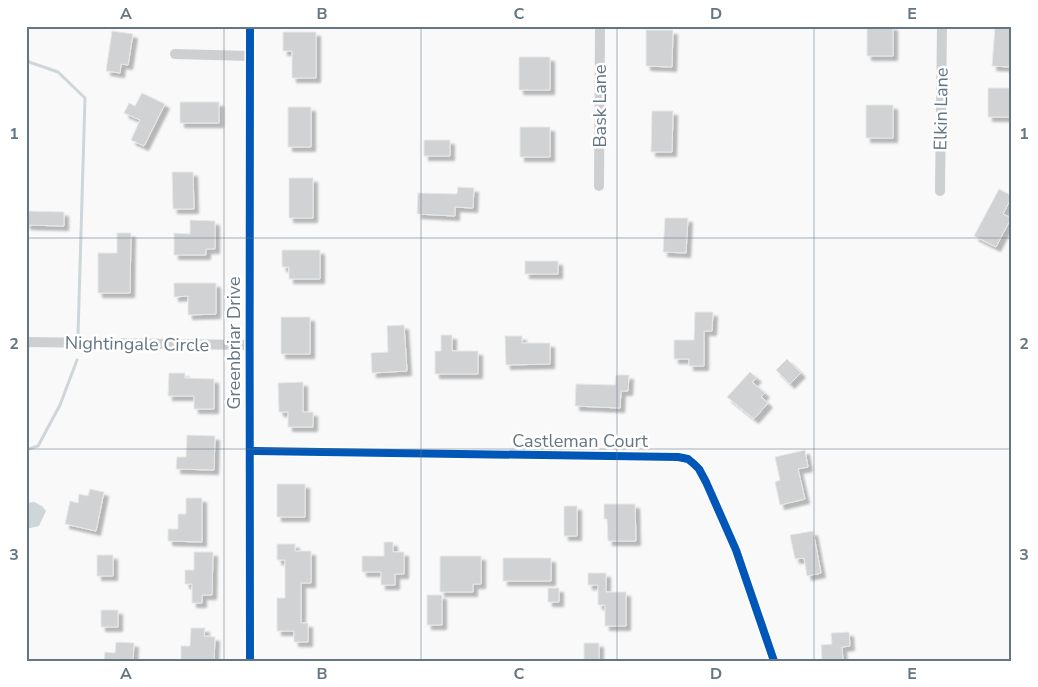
<svg xmlns="http://www.w3.org/2000/svg" width="1038" height="687" viewBox="0 0 1038 687" font-family="'Nunito Sans',sans-serif">
<style>
.water{fill:#ced6d9}
.lines{fill:none;stroke-linecap:round;stroke-linejoin:round}
.stream{stroke:#ced6d9;stroke-width:3}
.building{fill:#d0d2d3;stroke:#e8e8e8;filter:url(#shadow)}
.street{stroke:#cecfd0;stroke-width:10}
.cycleway-casing{stroke:#fff;stroke-width:11}
.cycleway{stroke:#0057b8;stroke-width:8}
.grid{fill:none;stroke:#657683;stroke-width:1;stroke-opacity:0.55}
.labels{text-anchor:middle;stroke-width:5;stroke-linejoin:round;paint-order:stroke}
.street-label{font-size:18px;fill:#657683;stroke:#fff}
.neatline{fill:none;stroke:#657683;stroke-width:2}
.grid-label{font-size:16px;text-anchor:middle;font-weight:bold;fill:#657683}
</style>
<defs>
<filter id="shadow"><feDropShadow dx="4.5" dy="4.5" stdDeviation="1" flood-color="#0004"/></filter>
</defs>
<rect width="100%" height="100%" fill="#f9f9f9"/>
<path class="water" d="M34 502 42 506 46 511 39 526 26 529V503Z"/>
<g class="lines">
<path class="stream" d="M26 58 29 62 58 72 85 98 78 335
M26 450 38 446 60 405 77 360"/>
</g>
<path class="building" d="M867 26H893V56H867Z
M995 26H1012V67L992 66Z
M646 30H673L672 67 646 66Z
M112 31 133 34 128 65 121 64 120 73 106 71Z
M283 32H316V78H292V51H283Z
M519 57H550V90H519Z
M988 88H1012L1010 117H988Z
M142 93 165 104 144 146 131 140 140 120 124 113 129 103 135 106Z
M180 102H219V123H180Z
M866 105H893V138H866Z
M288 107H311V147H288Z
M652 111H673L672 152H651Z
M520 127H550V157H520Z
M424 140H450V156H424Z
M172 172H193L194 209H173Z
M289 178H313V218H289Z
M458 187 474 188 473 208 455 207V216L417 214 418 193 457 194Z
M999 189 1012 196 1003 214 1011 218 996 247 974 236Z
M26 211 64 212V226L26 225Z
M665 218H688L686 253 663 252Z
M190 220 215 221V249H206V255H174V233L190 234Z
M117 233H131L130 293H98V253H117Z
M282 250H320V279H289V267H282Z
M525 261H558V274H525Z
M174 283H216V314L188 315V296L174 297Z
M695 312H713L712 331H704V366H689V359H674V340H694Z
M281 317H310V354H281Z
M404 325 407 371 372 373 371 353 388 352 387 326Z
M441 335H452V351H478V374H435V351H441Z
M505 336H522V343H550V364L506 365Z
M787 359 801 373 790 384 776 370Z
M750 372 757 378 752 382 765 393 761 397 768 403 754 419 727 397Z
M169 373H185V378L214 379V409H194V396H168Z
M616 375H629L628 391H621L620 408 575 406 576 384 615 385Z
M303 382V412H313V427H288V412H279L278 383Z
M187 435 215 436 214 470 176 469 177 457H186Z
M805 450 808 467 798 469 805 499 780 505 775 482 780 480 775 457Z
M277 484H305V517H277Z
M90 489 104 492 96 531 65 524 70 501 78 503 79 494 88 496Z
M186 498H202V542L168 541V529H178V514H186Z
M604 504H635L636 541H608L607 519H604Z
M564 506H577V536H564Z
M813 531 821 573 807 576 804 558 795 559 790 535Z
M384 542H393V552H404V574H395V585H381V572H362V556H384Z
M277 544H295V551H311V583H301V623H308V642H294V631H277V598H285V560H277Z
M194 552H213L212 595H202V603H192V584H185V570H194Z
M97 555H113V576H97Z
M440 556H481V584H473V592H440Z
M503 558H551V581H503Z
M588 573H606V592H626V626H605V605H598V585H588Z
M548 588H559V602H548Z
M427 595H442V625H427Z
M101 610H118V627H101Z
M191 628H205L204 636 215 637 214 661H181V646H190Z
M849 632 850 646 842 647 843 661H822L821 645 832 644 831 633Z
M116 642 134 643 133 661H104L105 652 115 653Z
M584 643H599V661H584Z"/>
<g class="lines">
<path class="street" d="M175 54 250 56
M599 186 600 26
M940 191 942 26
M26 342 248 345
M250 451 678 457 688 459 694 464 699 469 706 482 736 550 774 661
M250 661C250 449 249 238 250 26"/>
<defs>
<path id="cycleway" d="M250 451 678 457 688 459 694 464 699 469 706 482 736 550 774 661
M250 661C250 449 249 238 250 26"/>
</defs>
<use href="#cycleway" class="cycleway-casing"/>
<use href="#cycleway" class="cycleway"/>
</g>
<path class="grid" d="M224 26V661M421 26V661M617 26V661M814 26V661M26 238H1012M26 449H1012"/>
<g class="labels">
<g class="street-label">
<text transform="translate(600 106) rotate(-90)" y="6">Bask Lane</text>
<text transform="translate(941 109) rotate(-89)" y="6">Elkin Lane</text>
<text transform="translate(234 343) rotate(-90)" y="6">Greenbriar Drive</text>
<text transform="translate(137 344) rotate(1)" y="6">Nightingale Circle</text>
<text x="580" y="447">Castleman Court</text>
</g>
</g>
<rect width="1038" height="687" fill="none" stroke="#ffffff" stroke-width="55"/>
<rect x="28" y="28" width="982" height="632" class="neatline"/>
<g class="grid-label">
<text x="126" y="19">A</text>
<text x="322" y="19">B</text>
<text x="519" y="19">C</text>
<text x="716" y="19">D</text>
<text x="912" y="19">E</text>
<text x="14" y="139">1</text>
<text x="1024" y="139">1</text>
<text x="14" y="349">2</text>
<text x="1024" y="349">2</text>
<text x="14" y="560">3</text>
<text x="1024" y="560">3</text>
<text x="126" y="679">A</text>
<text x="322" y="679">B</text>
<text x="519" y="679">C</text>
<text x="716" y="679">D</text>
<text x="912" y="679">E</text>
</g>
</svg>
